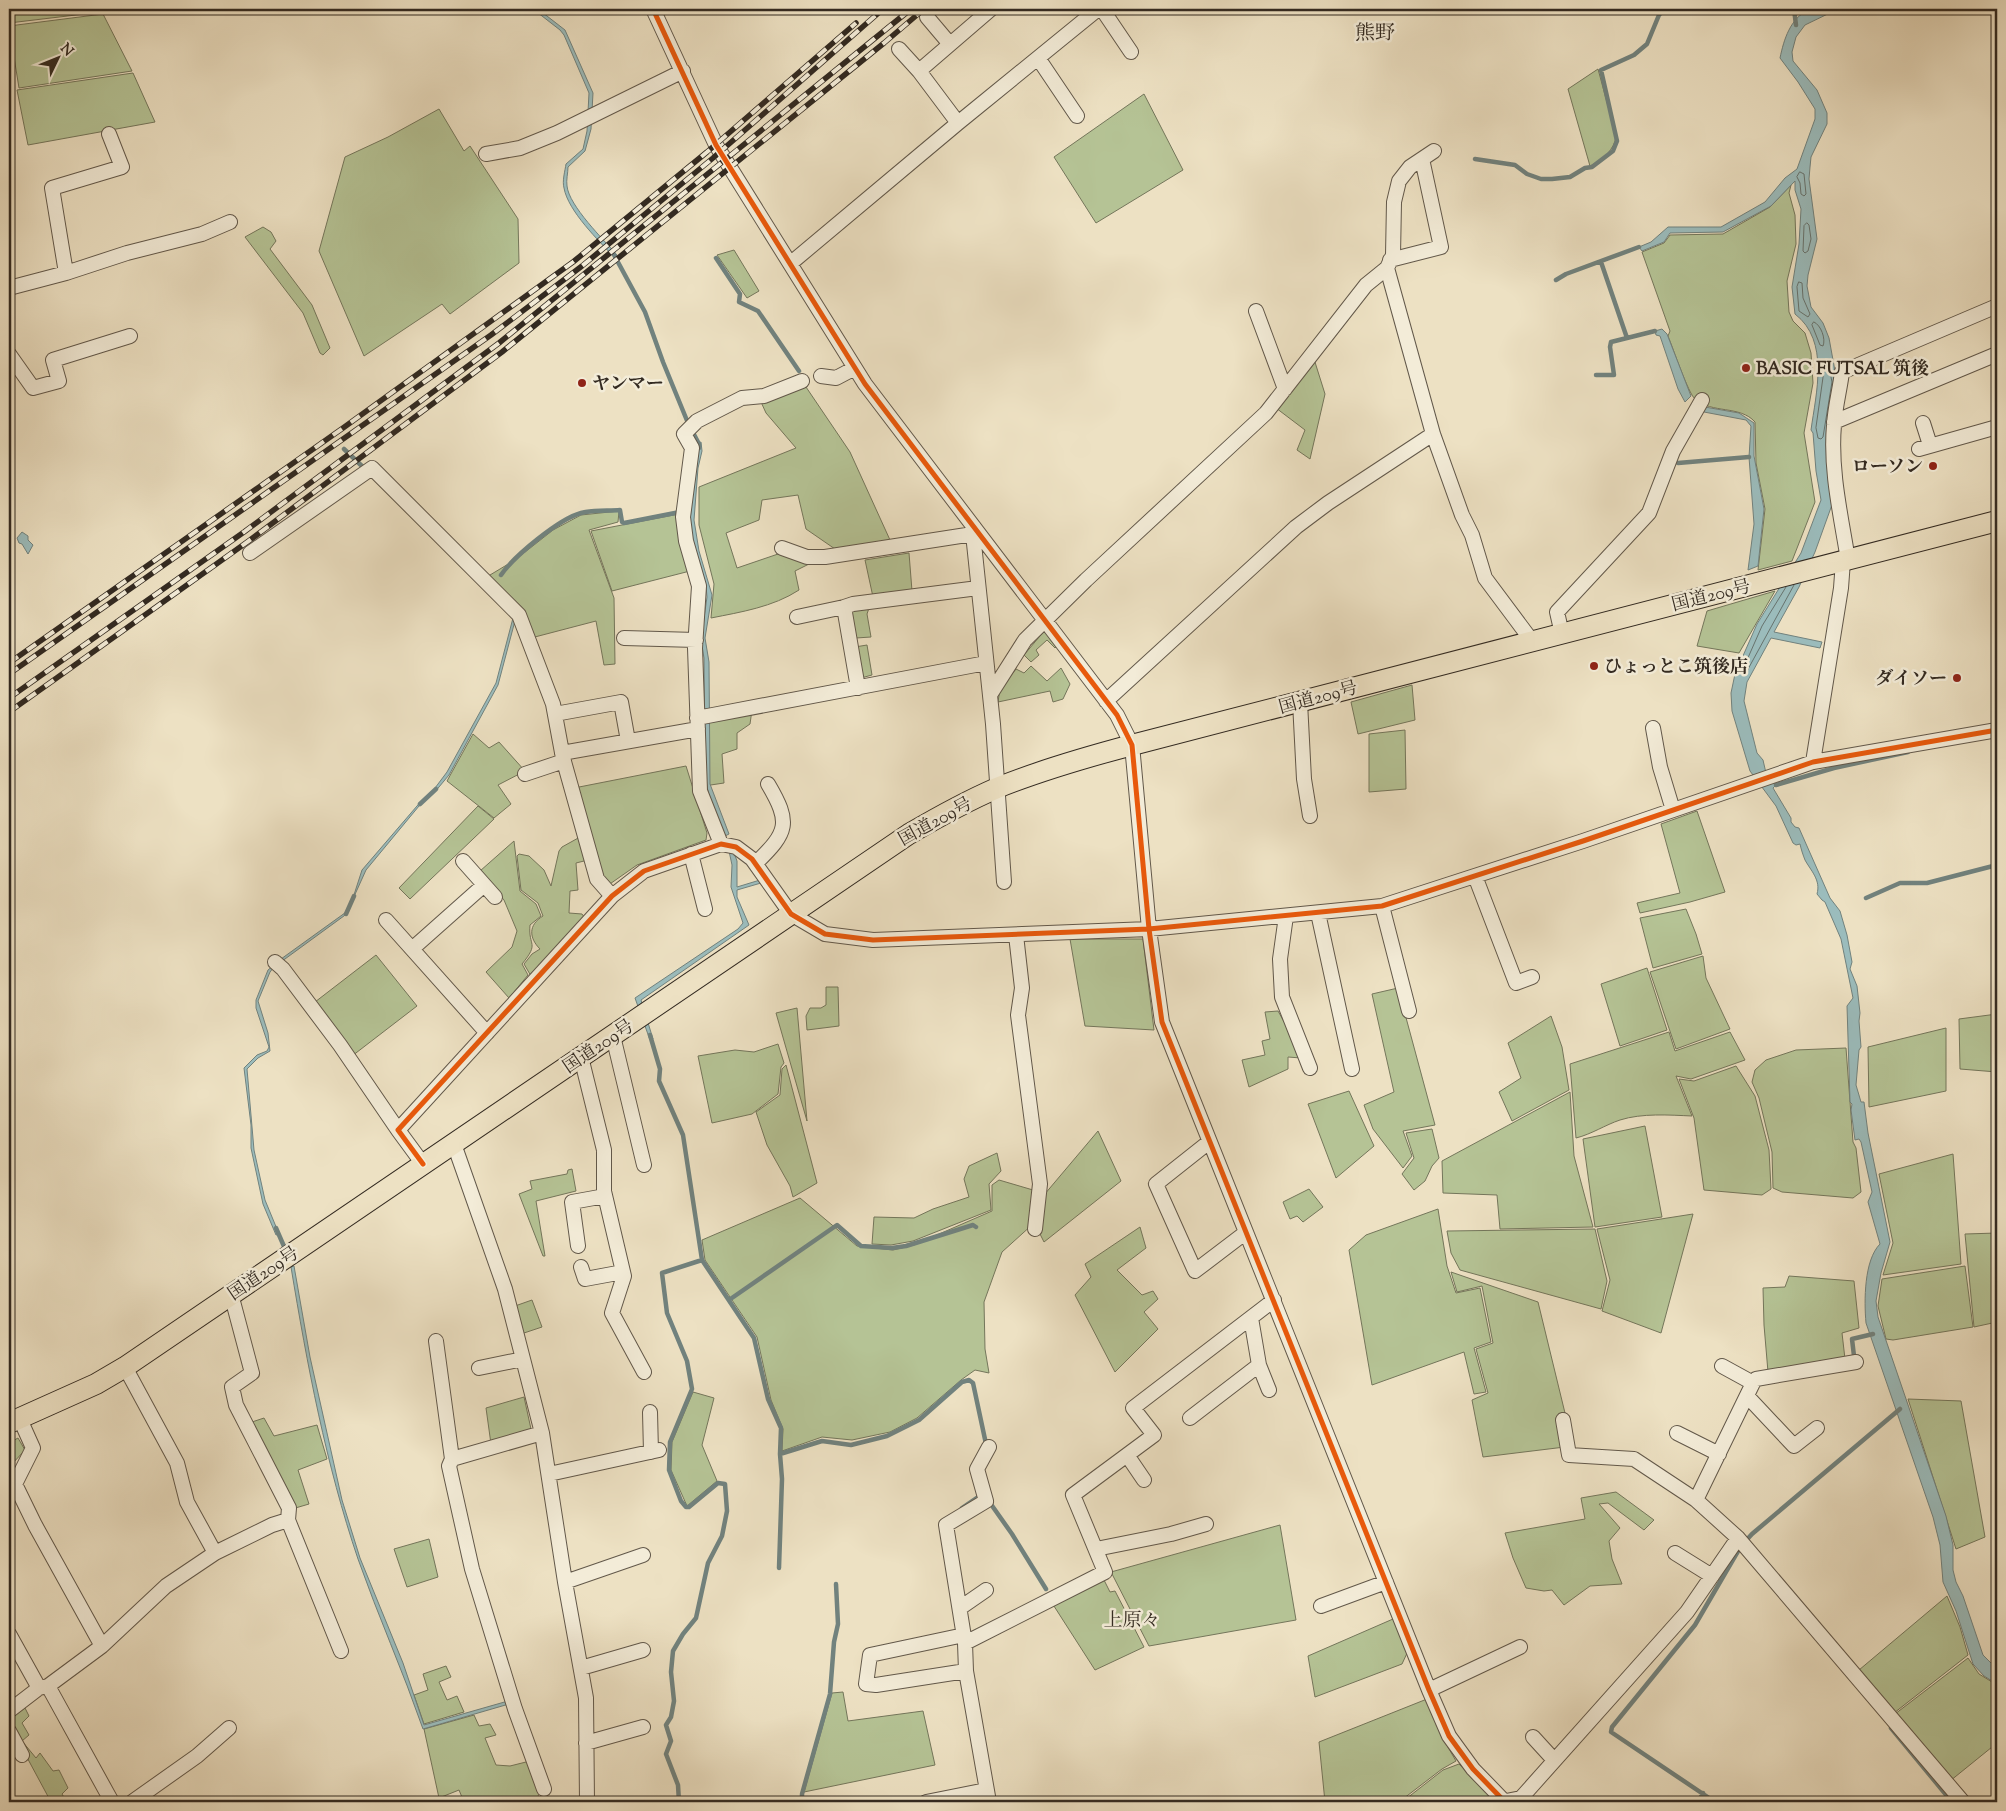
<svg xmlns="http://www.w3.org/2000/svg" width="2006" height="1811" viewBox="0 0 2006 1811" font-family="'Sorts Mill Goudy','Noto Serif JP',serif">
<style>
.green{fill:#b5c395;stroke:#74765b}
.water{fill:#9bbcbc;stroke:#71827e}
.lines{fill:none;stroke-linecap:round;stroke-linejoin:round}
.shore{stroke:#67736e;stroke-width:1}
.stream{stroke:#71827e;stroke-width:4.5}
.minor-casing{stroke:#62584a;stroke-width:16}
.highway-casing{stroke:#332a21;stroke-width:22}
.minor{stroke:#f3ecd8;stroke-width:14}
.highway{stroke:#ede1c3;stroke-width:20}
.rail-casing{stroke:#332a21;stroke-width:5.5}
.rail{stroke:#f3ecd8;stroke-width:4;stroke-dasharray:11;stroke-linecap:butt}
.cycleway-casing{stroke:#f3ecd8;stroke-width:8}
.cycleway{stroke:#e8590c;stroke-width:5}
.poi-dot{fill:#8f2418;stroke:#f3ecd8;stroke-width:2}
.labels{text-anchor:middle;stroke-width:5;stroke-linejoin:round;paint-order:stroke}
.poi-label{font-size:18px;font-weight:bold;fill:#332a21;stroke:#f3ecd8;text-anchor:start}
.street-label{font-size:18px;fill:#332a21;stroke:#f3ecd8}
.neighbourhood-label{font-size:19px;fill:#332a21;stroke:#f3ecd8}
.quarter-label{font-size:20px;fill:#332a21;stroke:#f3ecd8}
</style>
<rect width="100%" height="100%" fill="#ede1c3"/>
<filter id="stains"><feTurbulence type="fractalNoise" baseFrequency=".004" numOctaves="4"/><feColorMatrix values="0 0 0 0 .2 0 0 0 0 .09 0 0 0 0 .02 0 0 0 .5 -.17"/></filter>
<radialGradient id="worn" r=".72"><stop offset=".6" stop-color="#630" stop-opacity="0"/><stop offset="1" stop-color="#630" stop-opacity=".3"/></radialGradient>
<path class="green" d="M14 9 20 12 28 9H99L101 12 9 23V10Z
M103 14 132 71 19 88 9 26Z
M1598 69 1616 136C1615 149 1602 161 1590 166L1568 89Z
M133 73 155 122 28 145 17 90Z
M1144 94 1183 170 1096 223 1054 157Z
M439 109 464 151 470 146 518 219 519 263 450 314 442 304 364 356 319 251 345 157 388 137Z
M1791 185 1789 193 1795 215 1796 244 1787 281 1789 312 1793 321 1805 333 1811 353 1813 383 1804 433 1815 502 1792 561 1758 570 1765 509 1756 463 1755 422C1740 405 1712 414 1695 399 1688 393 1673 348 1668 336L1670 331 1642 252 1664 243 1670 235 1723 234 1770 207Z
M263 227 271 232 276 241 270 249 312 305 330 348 323 355 320 353 303 313 245 237Z
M734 250 759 291 747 298 717 255Z
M1314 359 1325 394 1310 459 1297 450 1305 430 1276 408Z
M806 387 850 452 890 540 835 549 806 529 798 495 762 500 759 520 726 533 737 568 781 553 811 563 795 571 799 590C773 607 741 612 711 618L714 584 699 525V487L796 448 766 413 761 402Z
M619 511 618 522 589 530 614 598 615 664 604 665 596 621 531 638 485 578 515 560 553 530 581 515Z
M679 514 690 571 612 591 591 531Z
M909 553 912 591 873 597 865 560Z
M1775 591 1739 653 1697 646 1707 611Z
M869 608 867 614 871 637 856 638 851 609Z
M1045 630 1058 645 1055 648 1047 640 1036 650 1039 655 1031 662 1024 655Z
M867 645 872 675 861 678 855 647Z
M1031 666 1047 681 1061 668 1070 684 1063 699 1053 702 1050 691 998 702 1000 689 1016 669 1024 673Z
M1412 685 1415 720 1358 734 1351 702Z
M752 710 750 724 737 733V749L722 754 724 783 704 786 701 722Z
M1405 730 1406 789 1369 792V734Z
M473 734 489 748 499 742 525 771 498 785 511 804 494 818 447 781Z
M686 766 707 833 706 840 637 865 607 886 574 788Z
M478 806 494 819 410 899 399 888Z
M1697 811 1725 892 1690 902 1640 913 1637 903 1680 893 1661 824Z
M580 837 588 860 576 863 578 890 570 891 569 913 582 914 587 921 531 976 524 964 532 954 540 949C529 938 528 925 543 916L538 903 521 890 517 856 519 854 529 856 544 870 551 886 559 851 562 847Z
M514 841 520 891 536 904 541 916 530 925C528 947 540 942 522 964L528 975 509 998 486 972 512 947 517 931 504 900 480 871Z
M1686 909 1696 934 1702 954 1653 968 1640 918Z
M1070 939H1143L1154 1030 1085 1026Z
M376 955 417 1006 352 1056 315 1002Z
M1703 956 1706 978 1730 1029 1676 1049 1650 972Z
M1647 968 1667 1030 1620 1046 1601 984Z
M826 987H838L839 1026 807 1030 806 1016 810 1008H821L826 1005Z
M1398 988 1435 1125 1403 1131 1412 1156 1403 1168 1373 1129 1364 1105 1394 1092 1372 994Z
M797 1008 807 1121 776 1013Z
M1278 1011 1301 1052V1058L1288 1057V1069L1249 1087 1242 1060 1265 1055 1262 1041 1270 1039 1265 1012Z
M1997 1014V1072L1960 1069 1959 1019Z
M1551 1016 1562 1047 1569 1090 1512 1121 1499 1092 1521 1078 1508 1043Z
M1946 1028V1091L1869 1107 1868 1047Z
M1669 1032 1675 1051 1730 1032 1745 1060 1691 1079 1676 1076 1692 1116C1669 1115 1642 1113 1620 1120 1605 1125 1592 1134 1576 1138L1570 1064Z
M778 1044 784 1063 781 1067 778 1094 752 1114 712 1123 698 1056 735 1050 754 1052Z
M1846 1048 1853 1142 1856 1148 1861 1192 1853 1198 1782 1192 1773 1188 1772 1152 1759 1098 1752 1082 1755 1070 1766 1060 1796 1050Z
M786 1065 817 1183 793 1197 790 1186 767 1145 756 1112 780 1095 782 1069Z
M1736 1066 1755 1096 1769 1150 1771 1189 1762 1195 1704 1190 1694 1118 1679 1079 1694 1081Z
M1349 1091 1374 1146 1336 1178 1308 1104Z
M1570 1092 1574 1156 1593 1227 1500 1229 1497 1195 1443 1193 1442 1161Z
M1645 1126 1662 1217 1595 1227 1583 1139Z
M1432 1129 1439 1158 1432 1166 1425 1181 1414 1190 1402 1174 1414 1158 1406 1133Z
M1098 1131 1121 1181 1044 1242 1039 1232 1044 1195Z
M997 1153 1001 1171 989 1184 991 1210 913 1241 891 1245 872 1244 874 1217 914 1218 933 1209 969 1197 964 1179 969 1166Z
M1953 1154 1961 1264 1883 1275 1893 1243 1879 1174Z
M572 1169 576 1191 536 1201 545 1256H543L519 1194 532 1189 530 1181 567 1174 568 1170Z
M999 1180 1033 1190V1224L1002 1252 984 1302 985 1349 989 1373 975 1370 961 1380 917 1418 890 1432 852 1440 822 1437 782 1451 783 1429 771 1400 757 1337 705 1260 702 1240 800 1198 857 1246 893 1250 914 1245 992 1211V1185Z
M1309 1189 1323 1207 1303 1222 1297 1216 1290 1219 1283 1202Z
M1438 1209 1447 1266 1456 1293 1480 1288 1491 1342 1474 1348 1486 1392 1474 1394 1464 1352 1372 1385 1349 1250 1366 1235Z
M1693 1214 1661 1333 1602 1311 1610 1280 1597 1229Z
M1140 1227 1146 1248 1117 1270 1142 1295 1153 1291 1158 1299 1144 1312 1158 1329 1115 1372 1075 1295 1091 1277 1085 1264Z
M1595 1229 1607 1281 1601 1309 1460 1270 1451 1253 1447 1231Z
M1997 1233V1322L1974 1327 1965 1234Z
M1965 1266 1973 1327 1893 1340 1886 1339 1878 1306 1882 1279Z
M1451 1272 1538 1302 1573 1446 1483 1457 1472 1400 1488 1393 1476 1349 1493 1343 1482 1286 1457 1292Z
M1789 1276 1854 1281 1859 1328 1842 1333 1845 1359 1768 1372 1764 1325 1763 1288 1785 1287Z
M532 1300 542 1327 521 1334 515 1306Z
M693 1392 714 1398 702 1445 717 1481 687 1506 671 1470 672 1442Z
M524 1397 531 1429 527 1434 491 1444 486 1408Z
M1908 1399 1961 1401 1985 1537 1956 1549Z
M264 1418 274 1436 317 1425 327 1459 298 1470 309 1504 292 1509 249 1423Z
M18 1438 25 1450 12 1464 9 1463V1443Z
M1616 1492 1654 1520 1644 1530 1608 1503 1599 1504 1620 1528 1609 1541 1612 1559 1622 1584 1590 1586 1564 1605 1552 1590 1544 1591 1526 1588 1513 1558 1505 1533 1585 1519 1581 1498Z
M1280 1525 1296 1620 1149 1646 1111 1572Z
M429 1539 438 1577 407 1587 394 1549Z
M1103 1578 1110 1592 1115 1591 1144 1647 1095 1670 1052 1603Z
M1947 1596 1960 1627 1968 1655 1894 1713 1859 1670Z
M1393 1619 1408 1651 1402 1664 1315 1697 1308 1656Z
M1968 1658 1979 1674 1997 1685V1743L1950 1781 1895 1714Z
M446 1666 451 1677 439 1682 447 1700 457 1696 464 1712 424 1724 414 1695 428 1690 423 1674Z
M843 1692 848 1721 923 1711 935 1765 804 1792 832 1693Z
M1427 1699 1441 1735 1456 1761 1442 1769 1399 1802H1325L1319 1742Z
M24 1706 29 1716 22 1723 29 1735 22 1741 36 1758 40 1753 53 1771 59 1770 68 1788 62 1794 65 1799 59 1802H51L9 1724V1719Z
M474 1715 479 1726 490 1724 496 1735 485 1738 496 1765 510 1766 526 1762 531 1766 540 1792 535 1802H464L459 1790 439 1798 424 1729Z
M1459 1764 1495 1801 1402 1802 1443 1770Z"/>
<path class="water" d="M533 9H538L565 30 593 93 591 129 585 151 568 167C568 173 566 180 567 186 569 206 604 240 617 255L615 258C599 241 568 211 564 188 562 181 565 171 566 164L583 149 587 131 589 93 564 35 560 30Z
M1809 9H1838L1805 25 1796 37 1792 52 1793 61 1817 90 1827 113V124L1811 157 1810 167 1809 179 1817 239 1808 275 1807 286 1811 307 1823 323 1829 338 1837 382 1833 502 1815 552 1799 587 1774 632 1822 642 1820 648 1771 638 1747 682 1744 701 1757 753 1763 760 1766 773 1776 785 1773 788 1791 818V822L1795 827 1799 828 1830 898 1840 911 1847 935 1852 962 1850 969 1857 986 1860 1013 1859 1021 1861 1047 1859 1050 1856 1085 1861 1102H1864L1868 1133 1890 1242 1881 1273 1876 1301 1878 1317 1946 1516 1953 1545V1570L1956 1582 1963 1596 1983 1655 1997 1669V1684L1984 1676 1973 1664 1956 1611 1943 1582 1940 1545 1933 1517 1866 1323C1864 1301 1864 1260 1880 1244L1868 1202 1872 1192 1861 1142 1859 1139 1855 1140 1851 1110 1852 1104 1850 1102 1847 1006 1853 998 1841 939 1825 902 1822 900 1817 894C1821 880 1811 871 1805 860 1803 855 1801 849 1800 844L1796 845 1793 843 1776 806 1750 771 1732 711 1731 693 1735 674 1757 624 1801 553 1821 500 1816 471 1813 433 1811 430C1816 393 1830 341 1795 314L1792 287 1799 244 1801 209 1795 190V181L1771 206 1723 232 1670 233 1664 242 1642 251 1639 247 1651 242 1668 227H1721L1765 202 1785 178 1797 169 1815 119V109L1798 82 1780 58C1784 39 1790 19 1809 9Z
M1662 329 1667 334 1691 396 1685 402 1678 389 1660 336 1656 335 1655 331Z
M1705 407 1739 413 1754 423V456L1764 509 1758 566 1748 570 1754 524 1749 457 1751 426 1746 420 1704 412Z
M701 442 702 451 698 468 694 520 699 551 712 595 705 638 709 662 710 784 729 834 725 836 709 796 705 776 704 658 701 640 707 597 706 586 691 536 690 522 696 444Z
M22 532 28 536V540L33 545 28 554 22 544 19 543 17 538Z
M516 617 498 685 449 775 434 793 432 792 447 772 496 683 513 618Z
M423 799 424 800 366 870 352 901 362 870Z
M729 851 734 853 737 861V887L760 880 761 883 737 890V897L749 925 641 1000 653 1039 650 1040 635 998 738 929 743 923 731 887 732 865Z
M349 910 348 913 274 967 270 972 258 1001 268 1033 270 1051 258 1058 247 1069 254 1150 265 1200 279 1234 276 1235 263 1204 251 1148V1125L244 1068 257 1055 267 1051 269 1047 256 1008V1000L268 970 281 959Z
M294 1266 310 1357 342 1500 360 1558 403 1663 424 1725 508 1701 509 1704 423 1729C403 1671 378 1616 358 1559 326 1465 307 1364 291 1267Z"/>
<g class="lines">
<path class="shore" d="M1800 172 1804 174 1806 194 1804 196 1801 194 1800 183 1797 177Z
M1807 223 1809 225 1811 239 1808 251 1805 253 1803 251 1804 226Z
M1799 282 1802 283 1803 298 1810 314 1808 317 1799 311 1797 287Z
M1814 322C1821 325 1826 339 1823 346L1820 345 1812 325Z
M1825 366 1829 367 1832 382 1823 437 1821 439 1818 438 1816 428Z
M1786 587 1762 626 1743 669 1744 672 1747 671 1794 585"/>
<path class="stream" d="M1794 9 1796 25
M1475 159 1515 165 1527 174 1541 179H1552L1570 177 1585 168 1592 167 1613 151 1617 141 1601 70 1634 55 1647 44 1659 15 1663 11 1677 9
M613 253 645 312 663 362 688 423 699 444V448
M716 258 740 294 739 302 758 311 799 371
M1556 280 1566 274 1639 247
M1627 338 1655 331
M1596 375H1614L1610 347 1611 342 1627 338 1601 262
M344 449 365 469
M1678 463 1749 457
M501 575C514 556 559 519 581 513 593 510 608 511 620 510L622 522 624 523 680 512
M1776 785 1834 768 1908 752
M420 804 436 789
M1866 898 1900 883H1927L1997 865
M346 914 354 896
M650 1035 660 1069 659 1081 683 1135 702 1260 754 1338 768 1399 781 1428 780 1454 782 1479 779 1568
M276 1228 286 1251
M729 1300 837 1225 861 1246 892 1248 906 1246 973 1225 976 1227
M1854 1356 1852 1339 1873 1334
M780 1454 822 1441 851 1445 887 1436 919 1420 962 1382 969 1380 973 1383 986 1444 984 1447
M988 1500 1012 1534 1046 1589
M962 1508 981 1495V1493
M1891 1728 1952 1802
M679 1802 678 1785 666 1754 671 1741 666 1725 671 1717 674 1701 671 1672 673 1651 683 1634 696 1618 708 1563 722 1536 727 1511 725 1484 718 1483 689 1507H686L681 1501 669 1470 670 1442 692 1389 687 1361 667 1313 662 1273 702 1260
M802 1802V1794L830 1694 834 1642 838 1624 836 1584
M1698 1802 1703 1793
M1715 1802 1611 1732 1612 1727 1695 1625 1741 1546 1752 1534 1900 1409"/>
<defs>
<path id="minor" d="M653 9 716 145 865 384 1117 715 1132 745 1149 929 1162 1022 1429 1690 1449 1736 1473 1769 1505 1802
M1102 9 1131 52
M927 17 949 43
M899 49 919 71
M1038 58 1077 116
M958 123 919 71 991 9
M486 154 520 148 557 133 683 71
M1390 260 1441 247 1422 159
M791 263 958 123 1098 9
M1387 268 1433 434 1462 515 1472 535 1485 578 1532 641
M66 273 52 188 122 167 109 134
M9 288 66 273 127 253 202 234 230 222
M1256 311 1285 389
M9 354 33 388 59 381 53 360 130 336
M821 376 836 378 855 368
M1834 422 1997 354
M1923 423 1930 445
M1919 449 1997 427
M974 527 973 534 993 724 1004 882
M782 548 807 557H825L973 534
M250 553 372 468 519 615 553 704 563 758 597 879 612 896
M1848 560C1841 516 1830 470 1834 425 1835 407 1840 389 1842 372L1997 306
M844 607 853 604 978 588
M797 617 844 607 858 688
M1562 634 1557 612 1649 513 1673 451 1702 400
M624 638 696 640
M990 695 1025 640 1086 580 1266 413 1366 285 1387 268 1393 255 1394 202 1399 181 1410 167 1434 151
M1106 701 1296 527 1328 503 1433 434
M1300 702 1304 779 1310 816
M555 714 621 702 628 741
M697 718 986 663
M1653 728 1660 767 1673 810
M562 753 698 729
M1813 762 1841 588 1843 561
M525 774 564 761
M721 844 700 791 695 648 699 586 686 541 683 517 692 448 684 434 697 421 742 398 764 396 802 381
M691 854 705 909
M463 861 495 897
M756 863C788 832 791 823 768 784
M1475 876 1516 983 1532 977
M1382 906 1409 1011
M1318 913 1352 1069
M1286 916 1280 959 1282 997 1310 1068
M386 920 487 1033
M1016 935 1022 988 1018 1015 1040 1184 1035 1229
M412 949 484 885
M275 962 283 969 340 1045 398 1130
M613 1036 644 1165
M581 1057 604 1150V1191L624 1276 612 1313 644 1372
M1209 1142 1156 1184 1195 1271 1245 1233
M454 1144 505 1289 542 1433 565 1582 586 1698 587 1802
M423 1164 398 1130 612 896 644 871 721 844 736 847 752 859 791 914 825 934 873 940 1149 929 1382 906 1583 841 1813 762 1997 730
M578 1246 572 1202 605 1196
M581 1267 585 1279 623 1272
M231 1294 252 1373 232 1387 236 1405 289 1508 288 1520
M436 1341 452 1459
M1259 1365 1269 1390
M479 1368 523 1359
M1753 1383 1756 1379 1856 1362
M1747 1396 1794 1446 1817 1428
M650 1412 651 1452
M1190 1418 1259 1365 1251 1318
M20 1419 33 1448 15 1484 35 1525 102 1646
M1563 1420 1569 1455 1634 1459 1696 1500 1738 1538 1963 1802
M542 1433 452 1459 449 1466 472 1569 515 1709 544 1789
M1677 1433 1719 1454
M989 1447 977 1469 986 1501 946 1525 965 1643 966 1671 989 1802
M1127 1455 1144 1480
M549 1474 659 1450
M1696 1500 1753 1383 1722 1366
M1096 1549 1171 1534 1206 1524
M215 1553 272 1525 288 1520 341 1651
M1675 1553 1712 1576
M565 1582 643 1555
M1321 1606 1386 1582
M960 1608 986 1590
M9 1634 39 1688
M964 1635 870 1655 866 1684 876 1685 966 1671
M965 1643 1105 1572 1073 1495 1154 1435 1133 1408 1274 1300
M581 1668 643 1650
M48 1686 112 1802
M1429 1690 1520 1647
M9 1711 39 1688 48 1686 102 1646 166 1586 215 1553 187 1502 177 1463 125 1367
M9 1731 22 1755
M1533 1737 1554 1760
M586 1743 643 1727
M132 1802 197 1756 229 1728
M926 1802 986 1790
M1501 1802 1521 1798 1687 1612 1738 1538"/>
<path id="highway" d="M9 1423 96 1384 125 1367 909 834C938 817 967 801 997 788 1041 770 1087 757 1132 745L1997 521"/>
</defs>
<use href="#minor" class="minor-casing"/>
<use href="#highway" class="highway-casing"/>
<use href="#minor" class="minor"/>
<use href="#highway" class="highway"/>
<defs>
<path id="rail" d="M9 663 343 428 573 262 707 152 856 23
M9 674 491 335 582 266 713 158 883 9
M9 698 244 532 499 343 911 9
M9 712 250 540 502 352 884 43 924 9"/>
</defs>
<use href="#rail" class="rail-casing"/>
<use href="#rail" class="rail"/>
<defs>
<path id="cycleway" d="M653 9 716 145 865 384 1117 715 1132 745 1149 929 1162 1022 1429 1690 1449 1736 1473 1769 1505 1802
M423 1164 398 1130 612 896 644 871 721 844 736 847 752 859 791 914 825 934 873 940 1149 929 1382 906 1583 841 1813 762 1997 730"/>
</defs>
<use href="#cycleway" class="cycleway-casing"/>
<use href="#cycleway" class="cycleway"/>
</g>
<g class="poi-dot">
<circle cx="1746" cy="368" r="5"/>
<circle cx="582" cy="383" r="5"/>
<circle cx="1933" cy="466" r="5"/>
<circle cx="1594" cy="666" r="5"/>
<circle cx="1957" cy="678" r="5"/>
</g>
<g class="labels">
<g class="poi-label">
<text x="1756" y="374">BASIC FUTSAL 筑後</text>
<text x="592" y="389">ヤンマー</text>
<text x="1923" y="472" text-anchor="end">ローソン</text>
<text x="1604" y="672">ひょっとこ筑後店</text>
<text x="1947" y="684" text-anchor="end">ダイソー</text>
</g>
<g class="street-label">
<text transform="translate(1711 595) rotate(-14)" y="6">国道209号</text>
<text transform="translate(1318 697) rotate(-15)" y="6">国道209号</text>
<text transform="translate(935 821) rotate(-29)" y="6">国道209号</text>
<text transform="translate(598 1046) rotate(-34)" y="6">国道209号</text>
<text transform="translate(263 1273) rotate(-34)" y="6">国道209号</text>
</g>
<g class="neighbourhood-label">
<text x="1132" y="1626">上原々</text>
</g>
<g class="quarter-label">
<text x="1375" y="39">熊野</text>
</g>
</g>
<rect width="2006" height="1811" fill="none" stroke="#ede1c3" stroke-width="30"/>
<rect x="10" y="10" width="1986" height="1791" fill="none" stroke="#332a21" stroke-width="2.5"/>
<rect x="15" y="15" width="1976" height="1781" fill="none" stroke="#332a21"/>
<g transform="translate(58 58) rotate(47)" stroke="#f3ecd8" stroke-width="4" paint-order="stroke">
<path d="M0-4L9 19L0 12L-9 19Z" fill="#332a21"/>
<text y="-8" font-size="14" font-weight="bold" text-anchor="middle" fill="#332a21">N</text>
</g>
<rect width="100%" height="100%" filter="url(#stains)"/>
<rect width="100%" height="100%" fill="url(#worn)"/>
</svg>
